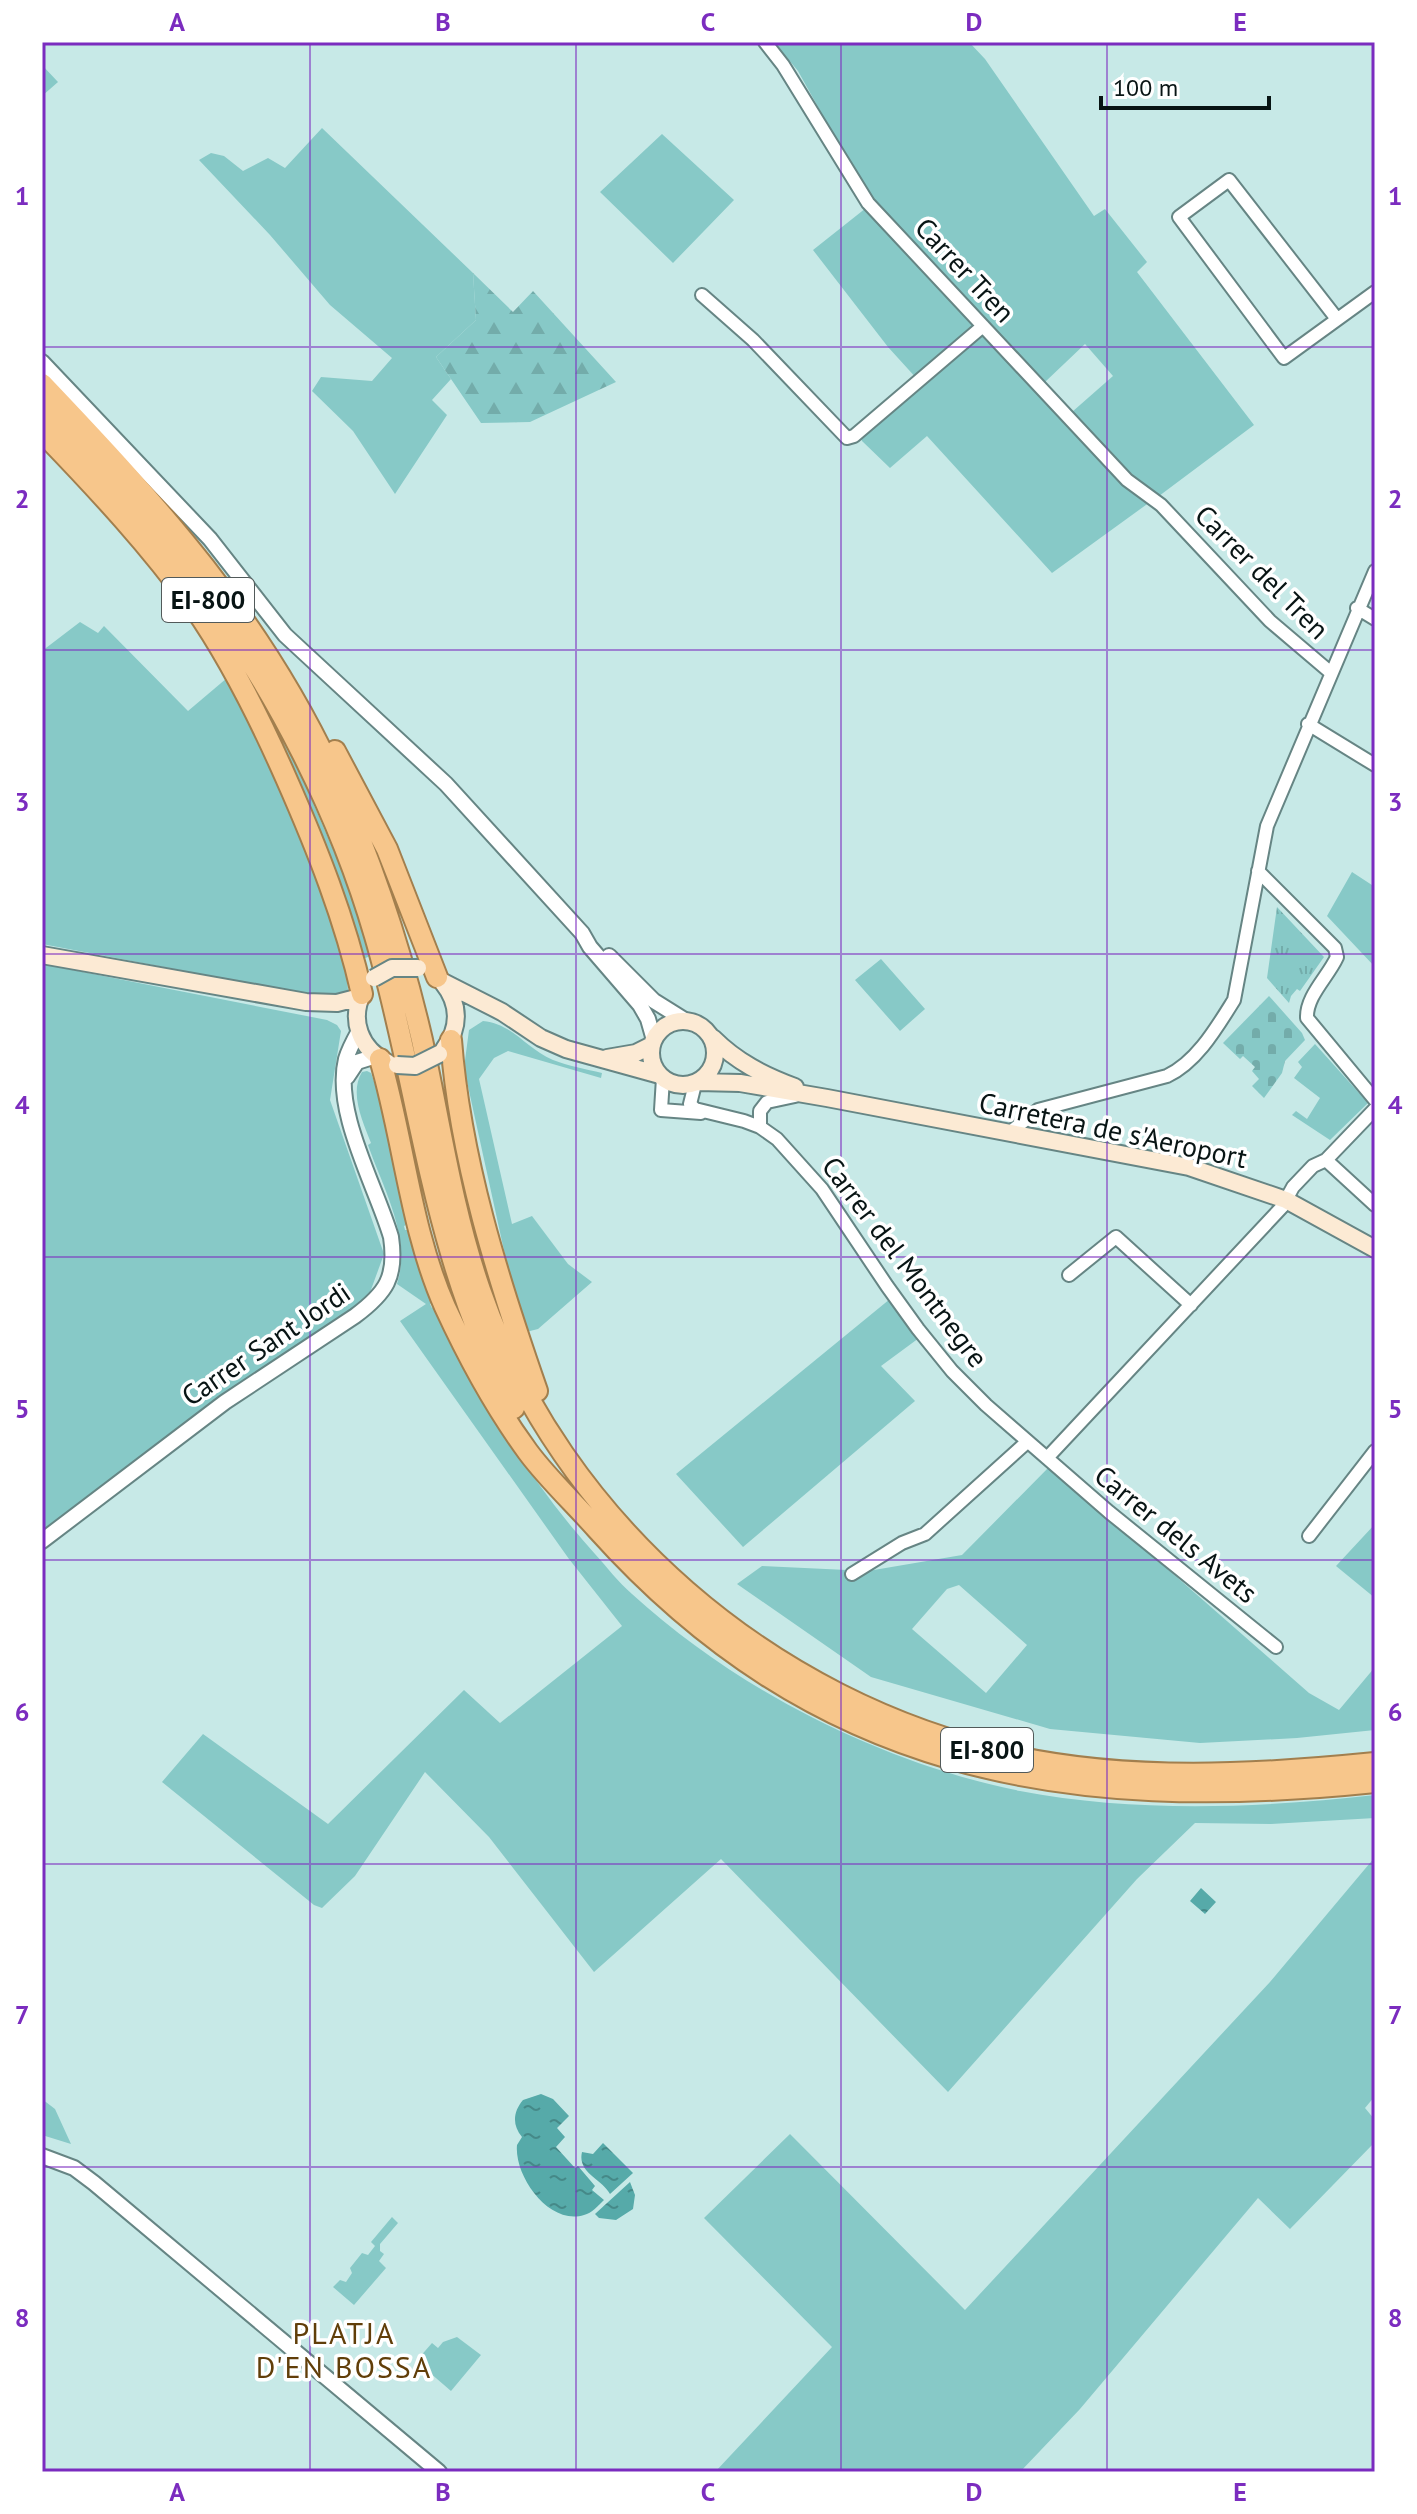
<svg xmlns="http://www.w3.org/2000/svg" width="1417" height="2514" viewBox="0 0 1417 2514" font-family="'PT Sans',sans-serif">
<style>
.green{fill:#87c9c7;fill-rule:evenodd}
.forest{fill:url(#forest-firs)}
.cemetery{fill:url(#cemetery-stones)}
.park{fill:url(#park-tufts)}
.water{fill:url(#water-ripples)}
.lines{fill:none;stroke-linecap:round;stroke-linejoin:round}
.minor-casing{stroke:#668584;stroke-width:16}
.tertiary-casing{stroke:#668584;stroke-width:18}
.secondary-casing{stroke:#668584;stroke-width:20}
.trunk-casing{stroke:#a27f4e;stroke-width:24}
.minor{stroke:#fff;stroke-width:12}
.tertiary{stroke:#fff;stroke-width:14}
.secondary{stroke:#fcead4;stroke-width:16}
.trunk{stroke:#f7c68b;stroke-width:20}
.secondary-bridge-casing{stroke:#668584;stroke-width:20;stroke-linecap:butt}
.secondary-bridge{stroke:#fcead4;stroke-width:16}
.grid{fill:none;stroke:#7b2cbf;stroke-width:2;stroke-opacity:0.55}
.labels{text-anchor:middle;stroke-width:7;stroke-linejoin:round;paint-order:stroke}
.shield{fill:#fff;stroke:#525a5a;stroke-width:2}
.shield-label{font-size:26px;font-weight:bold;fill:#081414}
.street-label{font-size:28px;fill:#081414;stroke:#fff}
.neighbourhood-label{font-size:30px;letter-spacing:2px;fill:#613e09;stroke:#fff}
.neatline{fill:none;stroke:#7b2cbf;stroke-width:3}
.grid-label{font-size:26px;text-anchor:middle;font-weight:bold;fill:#7b2cbf}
</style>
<defs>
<pattern id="forest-firs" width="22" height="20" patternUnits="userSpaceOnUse" patternTransform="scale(2)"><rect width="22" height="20" fill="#87c9c7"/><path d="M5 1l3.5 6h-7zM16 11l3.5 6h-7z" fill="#73acaa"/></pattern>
<pattern id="cemetery-stones" width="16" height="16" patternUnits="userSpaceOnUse" patternTransform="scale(2)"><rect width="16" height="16" fill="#87c9c7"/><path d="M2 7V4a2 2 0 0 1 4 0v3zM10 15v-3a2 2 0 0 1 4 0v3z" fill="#73acaa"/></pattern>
<pattern id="park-tufts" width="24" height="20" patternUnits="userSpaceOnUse" patternTransform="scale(2)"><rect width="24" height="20" fill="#87c9c7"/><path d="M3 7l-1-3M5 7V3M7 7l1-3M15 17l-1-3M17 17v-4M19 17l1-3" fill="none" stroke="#73acaa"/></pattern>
<pattern id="water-ripples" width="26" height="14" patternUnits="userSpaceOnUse" patternTransform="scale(2)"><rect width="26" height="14" fill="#56aaa9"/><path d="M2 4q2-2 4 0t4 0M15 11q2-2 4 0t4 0" fill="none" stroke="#458988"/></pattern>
</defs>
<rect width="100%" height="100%" fill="#c7e9e7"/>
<path class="green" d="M774 42H969L985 59 1094 216 1105 209 1147 262 1137 272 1254 425 1159 496 1126 469 1072 412 1113 376 1085 344 1045 382 862 186 798 71Z
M42 65 58 82 42 96Z
M322 128 473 273 476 320 436 357 451 379 432 400 447 415 395 494 353 431 312 391 321 377 372 381 392 358 330 305 270 235 199 160 211 153 224 156 243 171 268 158 285 168Z
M662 134 734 200 673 263 600 192Z
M866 208 977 326 918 380 888 347 813 250Z
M982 334 990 339 1150 502 1052 573 927 436 890 468 862 441 861 435Z
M80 622 98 633 104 626 188 711 227 678C257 742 290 807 317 873 332 911 347 950 348 991L340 996 296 992 42 944V651Z
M247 675 302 777 344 875 370 956 361 960Z
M1352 872 1375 887V967L1327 916Z
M881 959 925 1009 900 1031 855 980Z
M42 964 327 1020 337 1025 341 1031 330 1100 384 1254 368 1298 221 1397 42 1533Z
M483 1021C513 1024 525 1048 553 1060 568 1066 586 1069 602 1073L601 1078 508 1051 494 1058 479 1079 512 1224 532 1216 568 1264 592 1282 538 1329 526 1332 505 1255 464 1068 469 1030Z
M1315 1044 1368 1103 1330 1140 1292 1115 1296 1111 1307 1119 1320 1098 1294 1078 1302 1067 1298 1062Z
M367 1071 371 1073 375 1084H379L394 1154 391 1155 406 1225 404 1226 405 1230H407L433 1302 430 1304 432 1308 435 1307C480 1397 528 1480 595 1554 607 1567 618 1582 632 1594 737 1690 881 1763 1020 1791 1134 1813 1261 1808 1375 1795V1818L1271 1824 1195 1823 1137 1879 948 2092 721 1859 594 1972 489 1837 425 1772 355 1876 322 1908 314 1905 162 1782 203 1734 328 1824 464 1690 500 1723 622 1626 569 1559 400 1321 426 1304 397 1284C412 1238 383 1188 368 1145L371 1143C363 1122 349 1093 362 1072Z
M890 1299 919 1338 881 1366 915 1401 743 1547 676 1474Z
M1050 1466 1309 1693 1339 1710 1375 1667V1730L1297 1738 1200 1743 1050 1729 871 1677 737 1584 762 1566 868 1571 962 1555ZM959 1585 1027 1645 986 1693 912 1629 947 1589Z
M1375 1524V1598L1336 1566Z
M1375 1857V2096L1365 2108 1375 2120V2142L1290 2229 1258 2198 1080 2409 1020 2472H715L832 2347 704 2218 790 2134 965 2310 1270 1982Z
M42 2099 55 2109 71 2144 42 2135Z
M392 2217 398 2223 380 2244V2251L384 2254 379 2261 386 2268 354 2305 333 2287 340 2280 346 2282 352 2273 350 2268 362 2253 368 2255 375 2246 371 2242Z
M457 2337 481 2355 451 2391 422 2366 418 2359 432 2343 438 2348 443 2342Z"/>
<path class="forest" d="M473 273 513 312 533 291 616 382 530 422 481 423 436 357 476 320Z"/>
<path class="cemetery" d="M1269 996 1302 1033 1305 1040 1285 1061 1282 1073 1264 1098 1252 1086 1259 1079 1252 1071 1255 1067 1243 1056 1240 1059 1223 1043Z"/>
<path class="park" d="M1277 907 1324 957 1300 991 1297 989 1291 996 1289 1003 1267 978Z"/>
<path class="water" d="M1201 1888 1216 1902 1205 1914 1190 1901Z
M541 2094 553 2099 569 2116 557 2128 565 2137 556 2147 575 2168 578 2166 595 2186 592 2190 604 2200C598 2206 592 2213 584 2215 549 2226 514 2176 517 2145L522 2137C512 2125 513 2112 523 2100Z
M603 2143 633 2173 610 2194C602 2179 577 2173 582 2152L593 2154Z
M630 2182 635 2195 633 2209 616 2220 599 2218 595 2214Z"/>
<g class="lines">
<defs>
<path id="minor" d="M765 42 783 65 868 203 1127 480 1161 505 1270 621 1330 672
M702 295 753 340 847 438 854 436 983 326
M1337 319 1229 180 1179 217 1284 358 1375 292
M1357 608 1375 619
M1308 724 1375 765
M1258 871 1335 948 1337 957C1328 977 1306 996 1307 1018L1375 1100
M663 1078 661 1110 701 1113
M695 1084 690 1104 695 1109 744 1121 760 1127 777 1139 822 1189 887 1286 918 1329 952 1371 986 1405 1109 1512 1276 1647
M760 1127V1111L767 1102 795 1096
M1009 1133 1038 1110 1167 1076C1197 1062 1217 1027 1234 1000L1267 826 1375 571
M1326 1160 1375 1205
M1069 1275 1116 1237 1191 1305
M1047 1458 1282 1207 1293 1187 1313 1166 1326 1160 1375 1109
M1309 1536 1375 1451
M852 1574 902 1543 925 1534 1027 1442"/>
<path id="tertiary" d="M42 362 210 539 285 635 446 784 582 933 590 947 640 1005 648 1019 654 1040
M609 956 654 1001 686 1021
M347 1077 357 1062 376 1056
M42 1541 225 1402 355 1316C386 1293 397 1277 391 1237 376 1186 333 1112 346 1059 349 1049 354 1040 359 1031
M42 2156 74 2168 94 2183 439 2472"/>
<path id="secondary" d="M42 955 306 1002 337 1003 360 997
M443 982 502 1012 541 1038 566 1049 660 1075
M443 983C460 1004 460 1028 444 1049
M363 992C349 1020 360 1049 388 1063
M651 1053a32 32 0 1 1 64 0a32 32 0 1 1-64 0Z
M713 1038C737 1062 763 1075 795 1087
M607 1058 636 1053 652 1045
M698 1082 740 1083 827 1098 1189 1167 1286 1200 1375 1249"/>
<path id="trunk" d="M42 384C159 507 262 620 334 777 372 862 401 949 422 1040 440 1124 452 1209 480 1290 561 1524 772 1704 1012 1756 1131 1782 1255 1775 1375 1763
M42 411C94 470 150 525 199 587 275 686 340 815 375 936 422 1097 431 1258 514 1408
M48 438C99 491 151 547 194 607 231 660 260 719 286 778 317 848 345 919 362 994
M335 751 387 849 437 977
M451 1040C460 1159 498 1279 537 1391
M380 1059C404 1141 410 1228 445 1307 468 1357 495 1407 528 1452 548 1479 575 1504 597 1529 815 1772 1064 1814 1375 1782"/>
</defs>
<use href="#minor" class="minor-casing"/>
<use href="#tertiary" class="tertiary-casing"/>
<use href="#secondary" class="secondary-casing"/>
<use href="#trunk" class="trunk-casing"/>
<use href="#minor" class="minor"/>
<use href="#tertiary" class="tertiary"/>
<use href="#secondary" class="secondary"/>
<use href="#trunk" class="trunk"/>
<defs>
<path id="secondary-bridge" d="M374 978 392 968H418
M397 1065 415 1066 439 1054"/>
</defs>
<use href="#secondary-bridge" class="secondary-bridge-casing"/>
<use href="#secondary-bridge" class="secondary-bridge"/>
</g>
<path class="grid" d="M310 42V2472M576 42V2472M841 42V2472M1107 42V2472M42 347H1375M42 650H1375M42 954H1375M42 1257H1375M42 1560H1375M42 1864H1375M42 2167H1375"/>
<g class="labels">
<g class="shield">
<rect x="162" y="578" width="92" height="44" rx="6"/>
<rect x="941" y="1728" width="92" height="44" rx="6"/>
</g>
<g class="shield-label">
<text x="208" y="609">EI-800</text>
<text x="987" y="1759">EI-800</text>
</g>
<g class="street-label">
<text transform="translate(965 270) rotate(47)" y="10">Carrer Tren</text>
<text transform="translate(1262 572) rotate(45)" y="10">Carrer del Tren</text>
<text transform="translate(1113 1130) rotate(12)" y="10">Carretera de s'Aeroport</text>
<text transform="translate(905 1262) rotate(53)" y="10">Carrer del Montnegre</text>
<text transform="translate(266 1344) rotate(-34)" y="10">Carrer Sant Jordi</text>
<text transform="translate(1176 1534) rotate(39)" y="10">Carrer dels Avets</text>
</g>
<g class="neighbourhood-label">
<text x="344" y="2344">PLATJA<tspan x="344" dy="34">D'EN BOSSA</tspan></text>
</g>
</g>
<rect width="1417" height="2514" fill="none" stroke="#ffffff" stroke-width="88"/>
<path d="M1101 96v12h168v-12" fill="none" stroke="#081414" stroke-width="4"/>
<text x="1113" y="96" font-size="24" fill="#081414" stroke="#ffffff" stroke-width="6" paint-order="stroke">100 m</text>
<rect x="44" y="44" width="1329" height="2426" class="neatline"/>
<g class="grid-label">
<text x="177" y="31">A</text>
<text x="443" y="31">B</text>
<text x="708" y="31">C</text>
<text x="974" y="31">D</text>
<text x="1240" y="31">E</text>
<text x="22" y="205">1</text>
<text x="1395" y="205">1</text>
<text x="22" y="508">2</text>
<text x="1395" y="508">2</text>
<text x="22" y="811">3</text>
<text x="1395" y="811">3</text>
<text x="22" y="1114">4</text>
<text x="1395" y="1114">4</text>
<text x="22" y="1418">5</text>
<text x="1395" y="1418">5</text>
<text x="22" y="1721">6</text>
<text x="1395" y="1721">6</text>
<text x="22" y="2024">7</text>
<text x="1395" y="2024">7</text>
<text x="22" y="2327">8</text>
<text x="1395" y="2327">8</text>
<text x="177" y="2501">A</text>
<text x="443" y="2501">B</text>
<text x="708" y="2501">C</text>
<text x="974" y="2501">D</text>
<text x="1240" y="2501">E</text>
</g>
</svg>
